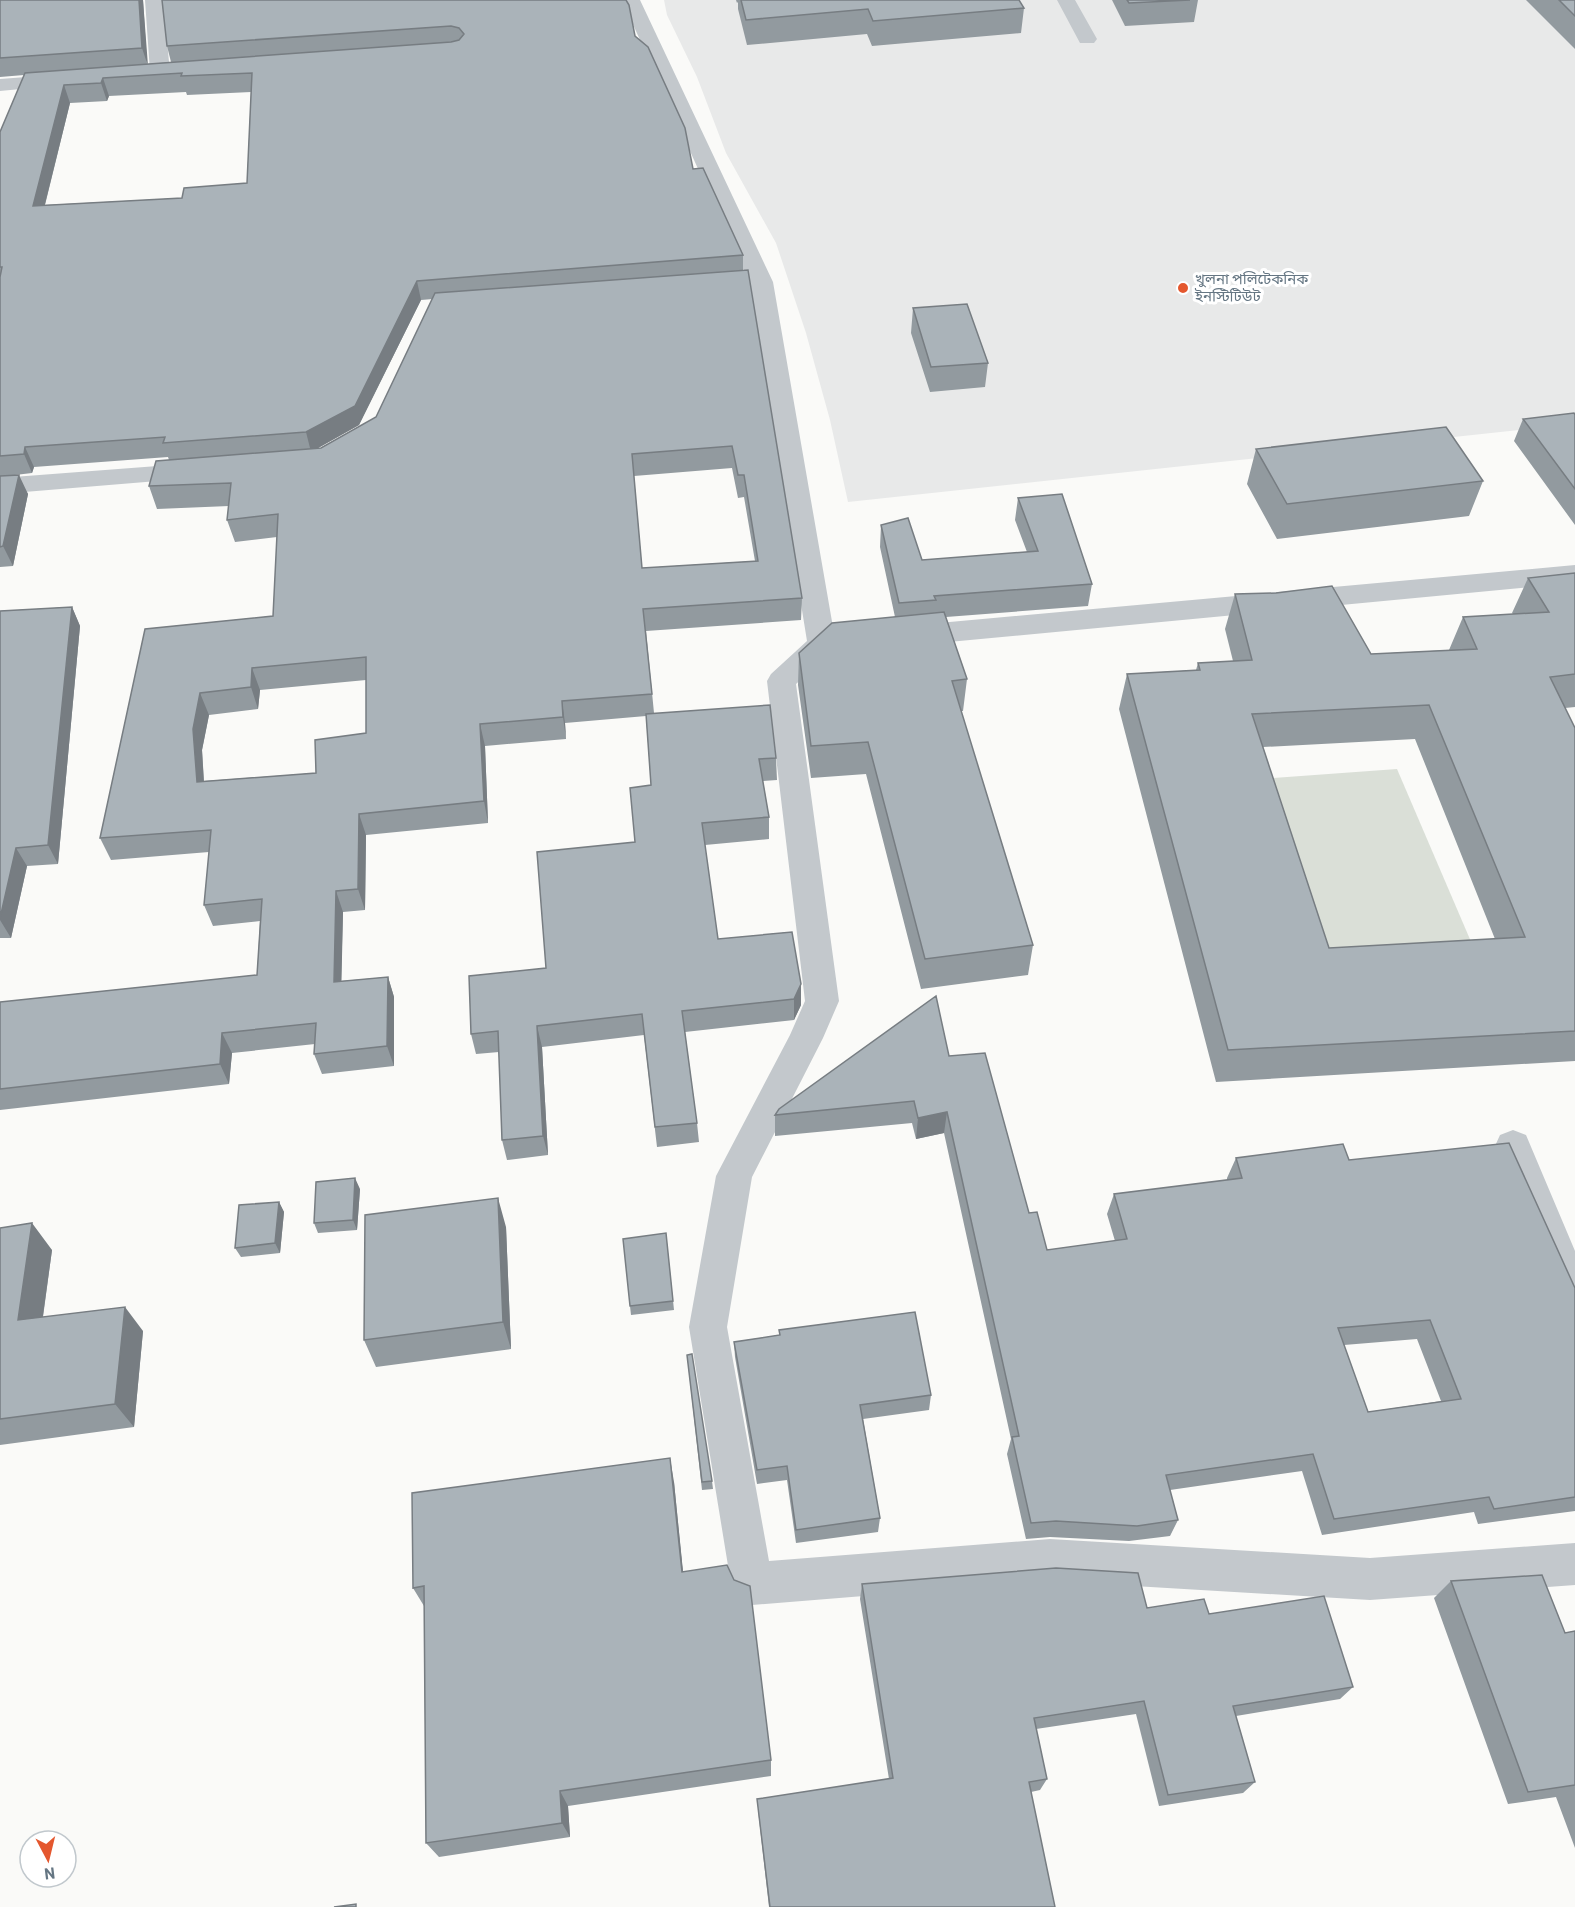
<svg xmlns="http://www.w3.org/2000/svg" width="1575" height="1907" viewBox="0 0 1575 1907" font-family="Barlow,'Noto Sans Bengali',sans-serif">
<style>
.built{fill:#e8e9e9}
.green{fill:#dadfd7}
.lines{fill:none;stroke-linecap:round;stroke-linejoin:round}
.minor{fill:#c3c8cc;fill-rule:evenodd}
.wall{fill:#929a9f;fill-rule:evenodd}
.shaded-wall{fill:#777d82}
.building{fill:#aab3b9;stroke:#777d82;stroke-width:1.5;fill-rule:evenodd}
.poi-dot{fill:#e4572e;stroke:#fff;stroke-width:2}
.labels{text-anchor:middle;stroke-width:6;stroke-linejoin:round;paint-order:stroke}
.far-poi-label{font-size:15px;fill:#657683;stroke:#fff;text-anchor:start}
</style>
<rect width="100%" height="100%" fill="#fafaf8"/>
<path class="built" d="M664 0H1575V424L848 502 830 420 806 333 776 243 726 153 697 77 667 15Z"/>
<path class="green" d="M1397 769 1478 958 1330 970 1260 779Z"/>
<g class="lines">
<path class="minor" d="M145 0H163L170 72 167 76H153L150 72Z
M622 0H640L773 282 834 633 845 632 855 635 859 642 855 649 830 653 796 684 839 1001 823 1038 752 1177 727 1327 769 1561 1050 1539 1370 1558 1575 1543V1585L1370 1600 1050 1581 752 1605 737 1599 731 1584 689 1327 716 1176 790 1035 805 1001 767 681 771 674 807 641 749 282Z
M1057 0H1075L1097 39 1094 43H1080Z
M66 74 73 76 76 80 73 84 0 91V79Z
M197 463 206 465 210 471 206 477 0 494V478Z
M1575 565V583L906 646 896 643 892 636 896 629 906 626Z
M1513 1130 1526 1135 1575 1251V1314L1562 1308 1495 1146 1500 1135Z"/>
</g>
<path class="wall" d="M0 0H143L147 64 171 62 167 46 162 0 635 36 693 169 743 255V271L802 598 801 620 646 631 654 713 776 758 777 780 763 781 769 817V839L705 845 718 939 792 932 801 1005 794 1020 685 1032 697 1123 699 1142 657 1147 644 1035 542 1047 548 1155 507 1160 502 1140 499 1052 476 1054 471 1034 546 968 635 842 651 785 646 716 565 723 566 739 485 746 488 823 366 835 365 910 343 912 341 981 388 977 394 997V1066L322 1074 314 1054 315 1044 232 1053 229 1084 0 1110V1002L257 975 260 921 213 926 204 905 209 852 111 860 100 838 145 629 273 616 277 537 235 542 227 520 229 506 157 509 149 486 169 460 168 457 34 467 32 473 15 475 28 494 13 566 0 567V132L24 75 0 77ZM186 92 187 95 251 92 247 183 182 198 45 205 70 103 107 101 109 96ZM433 299 376 417 321 448H318L359 425 421 300ZM732 468 738 498 744 497 755 561 642 568 634 476ZM366 680V733L316 773 204 781 202 750 209 715 258 709 260 690Z
M736 0H1019L1024 8 1021 33 872 46 867 34 747 45 738 9V2L737 3Z
M1112 0H1198L1194 22 1125 26Z
M1526 0H1575V49Z
M913 308 988 363 985 387 930 392 911 333Z
M1575 415V525L1514 441 1523 419Z
M1256 449 1483 481 1469 516 1277 539 1247 484Z
M1018 498 1092 584 1088 606 946 617 967 679 963 711H961L1033 945 1028 975 921 989 866 774 811 778 798 685 799 653 895 617 880 547 881 525 922 560 1027 552 1015 520Z
M1575 573V707L1565 708 1575 728V1061L1216 1082 1119 709 1127 674 1196 670 1198 663 1233 661 1225 629 1235 594 1371 654 1449 650 1463 617 1513 614 1512 613 1528 578ZM1415 739 1495 939 1329 948 1263 747Z
M72 607 80 626 58 864 27 866 11 938H0V611Z
M949 1056 1047 1250 1115 1241 1107 1214 1114 1194 1227 1180V1178L1236 1158 1349 1160 1575 1288V1511L1478 1524 1474 1512 1322 1535 1302 1471 1170 1490 1178 1520 1170 1536 1129 1541 1050 1537 1026 1539 1007 1454 1011 1439 944 1133 916 1139 912 1123 775 1136V1115ZM1417 1339 1441 1401 1368 1412 1344 1345Z
M360 1189 357 1230 318 1233 314 1223Z
M279 1202 284 1212 280 1253 241 1257 235 1248Z
M506 1227 511 1349 376 1367 364 1340Z
M0 1228 52 1250 43 1317 143 1331 134 1427 0 1445Z
M666 1233 674 1310 631 1315 630 1306Z
M779 1330 931 1395 929 1410 863 1419 880 1518 878 1532 796 1543 787 1480 757 1484 735 1357 734 1342 779 1335Z
M687 1355 712 1481 713 1489 702 1490Z
M674 1482 683 1571 771 1760V1776L568 1806 570 1837 439 1857 426 1843 424 1606 413 1588Z
M1451 1581 1565 1633 1575 1631V1848L1556 1797 1508 1804 1434 1598Z
M862 1584 1147 1608 1209 1614 1353 1687 1340 1699 1236 1716 1255 1782 1243 1793 1159 1806 1136 1714 1036 1729 1047 1779 1040 1790 1031 1792 1055 1907H769L758 1810 889 1779 860 1599Z"/>
<path class="shaded-wall" d="M139 0H143L148 66 142 48Z
M103 78 109 96 107 101 101 83Z
M64 85 70 103 40 224 33 206Z
M417 281 421 300 359 425 311 452 306 432Z
M25 447 34 467 32 473 24 454Z
M19 475 28 494 13 566 3 546Z
M72 607 80 626 58 864 48 845Z
M252 668 260 690 258 709 251 687Z
M200 693 209 715 202 750 205 803 197 782 193 729Z
M562 701 565 723 566 739 563 717Z
M480 724 485 746 488 823 484 801Z
M359 814 366 835 365 910 358 889Z
M16 848 27 866 11 938 0 920V918Z
M336 891 343 912 341 1002 334 982Z
M388 977 394 997V1066L387 1046Z
M801 984V1005L794 1020V999Z
M537 1026 542 1047 548 1155 543 1136Z
M222 1033 232 1053 229 1084 220 1064Z
M947 1112 944 1133 916 1139 918 1118Z
M355 1178 360 1189 357 1230 353 1220Z
M498 1198 506 1227 511 1349 503 1322Z
M279 1202 284 1212 280 1253 275 1243Z
M32 1223 52 1250 39 1344 18 1320Z
M125 1307 143 1331 134 1427 115 1404Z
M670 1458 674 1482 685 1593 682 1572Z
M560 1791 568 1806 570 1837 562 1823Z"/>
<path class="building" d="M0 0H139L142 48 0 58Z
M162 0H626L629 5 635 36 648 47 685 128 693 169 703 168 743 255 417 281 355 406 306 432 163 443 165 437 25 447 24 454 0 456V277L2 267H0V132L25 73 451 42 459 40 464 34 459 28 451 26 167 46ZM182 73 181 76 252 73 247 183 184 188 182 198 33 206 64 85 101 83 103 78Z
M741 0H1019L1024 8 873 21 868 9 746 20Z
M1127 0H1190L1129 3Z
M1559 0H1575V16Z
M748 270 802 598 643 609 652 694 562 701 563 717 480 724 484 801 359 814 358 889 336 891 334 982 388 977 387 1046 314 1054 316 1023 222 1033 220 1064 0 1089V1002L257 975 262 899 204 905 211 830 100 838 145 629 273 616 278 514 227 520 231 483 149 486 156 461 321 448 376 417 435 293ZM732 446 738 475H744L758 561 642 568 632 454ZM366 657V733L315 740 316 773 197 782 193 729 200 693 251 687 252 668Z
M967 304 988 363 931 367 913 308Z
M1574 413 1575 415V489L1523 419Z
M1446 427 1483 481 1287 504 1256 449Z
M19 475 3 546 0 547V476Z
M1062 494 1092 584 934 596 936 600 899 603 881 525 908 518 922 560 1038 551 1018 498Z
M1575 573V674L1550 677 1575 728V1031L1228 1050 1127 674 1200 670 1198 663 1252 660 1235 594 1276 593 1332 586 1371 654 1477 649 1463 617 1549 612 1528 578ZM1429 705 1525 937 1329 948 1252 714Z
M72 607 48 845 16 848 0 918V611Z
M944 612 967 679 952 681 1033 945 925 959 868 742 811 746 799 653 832 623Z
M770 705 776 758 759 759 769 817 702 823 718 939 792 932 801 984 794 999 682 1011 697 1123 655 1127 642 1014 537 1026 543 1136 502 1140 498 1031 471 1034 469 976 546 968 537 852 635 842 630 788 651 785 646 714Z
M936 996 949 1056 985 1053 1029 1213 1037 1212 1047 1250 1127 1239 1114 1194 1242 1178 1236 1158 1343 1144 1349 1160 1509 1143 1575 1288V1497L1494 1509 1489 1497 1334 1519 1313 1454 1166 1475 1178 1520 1137 1526 1056 1521 1031 1523 1012 1437 1019 1436 947 1112 918 1118 914 1101 775 1115 779 1109ZM1430 1320 1461 1399 1368 1412 1338 1328Z
M355 1178 353 1220 314 1223 316 1182Z
M498 1198 503 1322 364 1340 365 1215Z
M279 1202 275 1243 235 1248 239 1205Z
M32 1223 18 1320 125 1307 115 1404 0 1419V1228Z
M666 1233 673 1301 630 1306 623 1239Z
M915 1312 931 1395 860 1405 880 1518 796 1530 787 1466 757 1470 734 1342 780 1335 779 1330Z
M692 1354 712 1481 702 1482 687 1355Z
M670 1458 682 1572 727 1565 734 1580 750 1586 771 1760 560 1791 562 1823 426 1843 424 1586 413 1588 412 1493Z
M1056 1568 1138 1573 1147 1608 1204 1599 1209 1614 1324 1596 1353 1687 1233 1706 1255 1782 1168 1795 1144 1701 1034 1718 1047 1779 1029 1782 1055 1907H770L757 1799 893 1778 862 1584Z
M1542 1575 1565 1633 1575 1631V1785L1528 1792 1451 1581Z
M356 1904V1907H334Z"/>
<circle class="poi-dot" cx="1183" cy="288" r="6"/>
<g class="labels">
<g class="far-poi-label">
<text x="1195" y="284">খুলনা পলিটেকনিক<tspan x="1195" dy="17">ইনস্টিটিউট</tspan></text>
</g>
</g>
<g transform="translate(48 1859) rotate(173)"><circle r="28" fill="#ffffff" stroke="#c1c8cd" stroke-width="1.5"/>
<path d="M0-4.5L10 22L0 15L-10 22Z" fill="#e4572e"/>
<text y="-9" font-size="16" font-weight="bold" text-anchor="middle" fill="#657683">N</text>
</g>
</svg>
